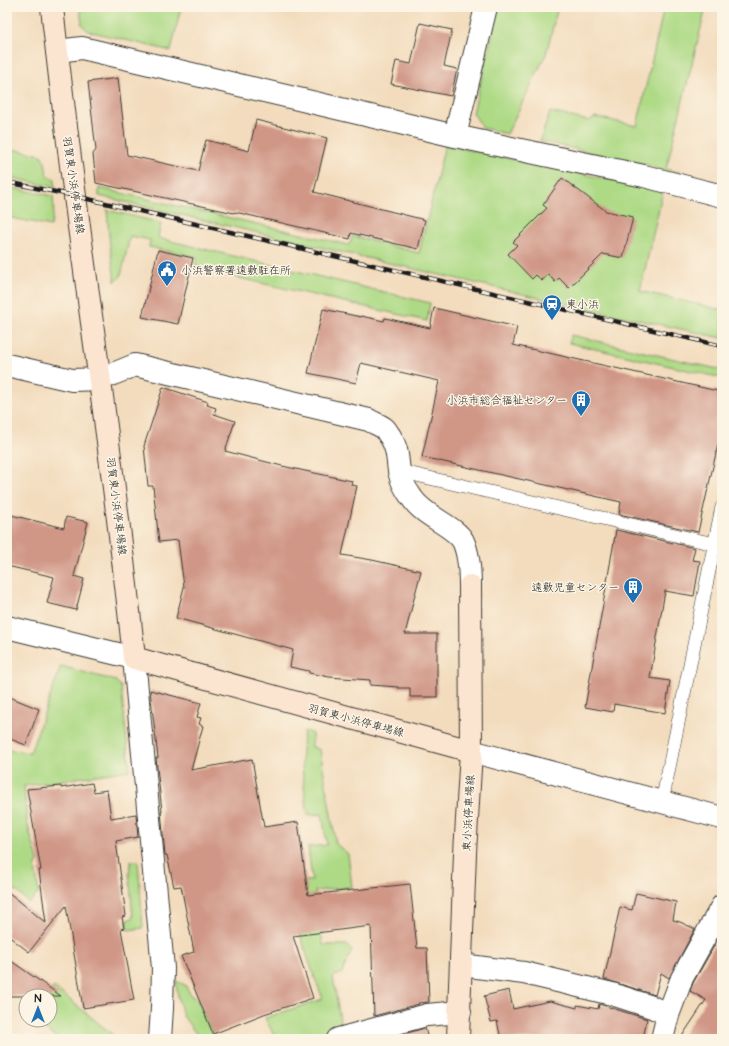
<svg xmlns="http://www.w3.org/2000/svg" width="729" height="1046" viewBox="0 0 729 1046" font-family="'Architects Daughter','Klee One',sans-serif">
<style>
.green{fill:#aeda86;stroke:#657b51}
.building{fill:#d09787}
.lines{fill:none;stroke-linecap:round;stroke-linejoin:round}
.service-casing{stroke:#3c3934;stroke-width:14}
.minor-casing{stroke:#3c3934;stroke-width:24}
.tertiary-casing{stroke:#3c3934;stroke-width:24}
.secondary-casing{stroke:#3c3934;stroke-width:24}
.service{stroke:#fff;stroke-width:13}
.minor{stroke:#fff;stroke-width:22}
.tertiary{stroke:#fff;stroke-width:22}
.secondary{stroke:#fce5d0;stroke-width:22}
.rail-casing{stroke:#1c1c1c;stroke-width:4.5}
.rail{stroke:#fcf5e5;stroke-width:3;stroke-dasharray:9;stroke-linecap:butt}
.labels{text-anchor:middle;stroke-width:3;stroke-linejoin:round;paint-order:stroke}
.street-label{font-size:11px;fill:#1c1c1c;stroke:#fcf5e5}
.poi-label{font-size:11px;fill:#1c1c1c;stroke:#fcf5e5;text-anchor:start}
</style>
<rect width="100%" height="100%" fill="#fcf5e5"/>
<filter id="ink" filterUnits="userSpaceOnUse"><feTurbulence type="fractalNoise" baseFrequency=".025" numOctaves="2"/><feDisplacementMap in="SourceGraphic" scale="8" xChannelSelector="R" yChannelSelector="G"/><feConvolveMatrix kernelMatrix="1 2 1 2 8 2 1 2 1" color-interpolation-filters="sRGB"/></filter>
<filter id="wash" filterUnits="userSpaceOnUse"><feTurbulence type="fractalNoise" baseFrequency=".012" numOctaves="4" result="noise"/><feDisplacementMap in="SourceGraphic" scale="16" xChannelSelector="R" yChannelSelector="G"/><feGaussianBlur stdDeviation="0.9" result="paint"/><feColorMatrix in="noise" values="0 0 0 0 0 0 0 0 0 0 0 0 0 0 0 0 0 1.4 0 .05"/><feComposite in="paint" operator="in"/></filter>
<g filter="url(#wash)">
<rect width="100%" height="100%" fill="#f3dcbd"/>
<path class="green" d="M80 7H181L171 51 88 31 82 25Z
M499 7H558L546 54 507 134 483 128 473 113Z
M664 7H706L666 169 722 183V188L667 175 651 166 540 141 550 112 589 121 595 117 637 126Z
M445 145 663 191 640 291 722 310V338L557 302 99 196V188L349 245 353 236 419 253Z
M7 148 41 155 45 162 47 176 55 179V187L7 177Z
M7 187 53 196 54 209 51 226 7 217Z
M107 210 161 223 158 238 430 303 427 321 200 269 195 266 197 257 149 247 150 240 130 236 121 276 115 282 110 247Z
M571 335 722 370V378L569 343Z
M61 666 116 681 121 687 130 770 24 786 27 822 38 861 35 868 39 893 29 903 7 882V750L30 753Z
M304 731 312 733V747L320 750 336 844 348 854 352 887 315 891 323 945H347L352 950 342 973 333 977 341 1026 303 1039H276L265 1018 323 999C308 961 296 924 286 885L312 880 308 847 327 845 322 814 308 815C304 787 299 759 304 731Z
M131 861H138L143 928 128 930 127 920 133 918 129 873Z
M176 981 185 985 192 997H196L215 1039H200L183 1016 178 997Z
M54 987 118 1039H59L31 1020H50V996H47Z"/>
<g id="blocks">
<path class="building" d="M420 23 452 30 444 66 457 69 451 96 391 84 396 61 411 64Z
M118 78 127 155 198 171 206 140 249 151 256 120 327 138 314 192 425 220 418 249 351 233 350 239 235 212 234 213 96 183 93 154 96 150 88 82Z
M562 178 606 211 633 217 623 258 603 254 569 288 559 278 555 282 548 274 542 281 536 275 532 279 508 254 517 245 513 242 547 208 543 205Z
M158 250 193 258 178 324 142 317Z
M434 308 517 327 513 345 722 392V427L698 532 619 514 621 502 422 457 439 381 361 363 356 383 308 373 323 309 361 317V316L384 321 385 318 430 328Z
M163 387 208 402 207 405 216 408 214 414 235 421 225 451 282 466 352 481 351 485 357 486 342 555 372 560 421 571 405 634H437V697H410V688H398V687L370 685V680L329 677 309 673V671L290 667 293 650 176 618 184 587 178 540 159 542 153 486H148L144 446Z
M7 514 64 528 66 517 88 522 74 576 84 579 76 610 47 603 54 577 7 566Z
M616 530 695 548 692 560 700 561 694 596 665 591 650 678 670 681 665 713 614 704 613 712 585 707Z
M150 690 201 703 197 717 201 718 199 724 203 726 191 770 252 759 264 827 298 822 308 895 410 884 417 948H427L429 1002 418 1003 419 1004 374 1016 371 926 293 936 313 998 264 1014 213 1034 181 956 194 952 181 886 174 887 167 855H165L161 811H162L156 758H158Z
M7 696 39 709 26 745 7 738Z
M92 783 94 792 107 790 111 818 136 814 138 837 116 841 126 916 122 917 124 928 121 929 134 1000 83 1008 66 906 29 952 7 935V891L46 923 39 870H41L27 789 61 786V788Z
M636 893 676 902 673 920 680 922 695 929 669 978 661 973 655 995 604 979 620 907 632 910Z
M717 941 722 944V1039H680L706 1000 690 991 693 983Z
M7 958 61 996H7Z
M509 990 513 1009 550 1001 577 1008V1005L598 1009 599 1004 647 1019 643 1039H501L497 1021 491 1022 484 996Z
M425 1028 428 1039H386Z"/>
</g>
</g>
<g filter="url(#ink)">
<use href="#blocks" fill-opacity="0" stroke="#3c3934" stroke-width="1"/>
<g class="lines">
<defs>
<path id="service" d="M399 471 714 544
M662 802 722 507"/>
<path id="minor" d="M57 51 82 48 455 136 644 176 722 196
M455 136 486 7
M7 365 72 380 101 379 135 365 369 420C373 423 381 425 385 429 387 431 388 434 390 436 398 449 397 457 399 471 401 481 406 490 412 498 423 516 455 526 463 541 469 554 470 572 470 586
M134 658 163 968 162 1008 160 1039
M461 965 524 973 612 994 652 1007 668 1015
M338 1039 427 1015 460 1012
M662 1039 668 1015 682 978 722 906"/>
<path id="tertiary" d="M7 627 134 658
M471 751 722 818"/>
<path id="secondary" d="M52 7C75 225 112 441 134 658L471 751
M458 1039 465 853 471 751 470 586"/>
</defs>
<use href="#service" class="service-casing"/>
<use href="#minor" class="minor-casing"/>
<use href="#tertiary" class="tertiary-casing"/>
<use href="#secondary" class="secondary-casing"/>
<use href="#service" class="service"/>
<use href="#minor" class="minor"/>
<use href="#tertiary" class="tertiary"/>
<use href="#secondary" class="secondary"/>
<defs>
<path id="rail" d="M7 182 75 196 722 346"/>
</defs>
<use href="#rail" class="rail-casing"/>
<use href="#rail" class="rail"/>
</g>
</g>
<defs>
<symbol id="civic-pin" viewBox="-11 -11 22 30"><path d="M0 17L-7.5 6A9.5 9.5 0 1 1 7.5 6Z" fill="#1f6fb2" stroke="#fcf5e5"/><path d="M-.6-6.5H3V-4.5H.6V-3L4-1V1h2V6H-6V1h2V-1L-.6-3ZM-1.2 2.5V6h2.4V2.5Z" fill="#fff"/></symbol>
<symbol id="station-pin" viewBox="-11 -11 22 30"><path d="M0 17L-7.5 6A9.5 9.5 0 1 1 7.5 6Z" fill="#1f6fb2" stroke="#fcf5e5"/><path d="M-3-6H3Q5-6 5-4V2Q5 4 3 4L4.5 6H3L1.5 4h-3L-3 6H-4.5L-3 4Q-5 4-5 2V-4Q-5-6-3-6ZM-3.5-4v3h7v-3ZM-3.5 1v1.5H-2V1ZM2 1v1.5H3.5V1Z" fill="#fff"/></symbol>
<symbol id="building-pin" viewBox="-11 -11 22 30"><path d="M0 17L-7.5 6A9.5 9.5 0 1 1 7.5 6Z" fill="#1f6fb2" stroke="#fcf5e5"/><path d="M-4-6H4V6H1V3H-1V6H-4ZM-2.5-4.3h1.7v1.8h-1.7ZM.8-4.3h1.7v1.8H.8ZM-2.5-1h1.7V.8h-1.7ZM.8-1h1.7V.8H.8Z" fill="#fff"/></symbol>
</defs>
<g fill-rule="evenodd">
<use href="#civic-pin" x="156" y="259" width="22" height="30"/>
<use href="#station-pin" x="541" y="293" width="22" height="30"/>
<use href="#building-pin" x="570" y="389" width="22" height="30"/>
<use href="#building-pin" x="622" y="576" width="22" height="30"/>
</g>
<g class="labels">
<g class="street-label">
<text transform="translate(74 185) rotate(82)" y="4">羽賀東小浜停車場線</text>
<text transform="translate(117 506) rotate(83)" y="4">羽賀東小浜停車場線</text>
<text transform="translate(356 720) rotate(15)" y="4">羽賀東小浜停車場線</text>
<text transform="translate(468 813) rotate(-87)" y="4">東小浜停車場線</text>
</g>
<g class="poi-label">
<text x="181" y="274">小浜警察署遠敷駐在所</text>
<text x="566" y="308">東小浜</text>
<text x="567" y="404" text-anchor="end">小浜市総合福祉センター</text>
<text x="619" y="591" text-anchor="end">遠敷児童センター</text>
</g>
</g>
<rect width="729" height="1046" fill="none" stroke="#fcf5e5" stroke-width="24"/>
<g transform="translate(38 1008)"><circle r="19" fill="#fcf5e5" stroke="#a29e95"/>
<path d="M0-3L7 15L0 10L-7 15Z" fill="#1f6fb2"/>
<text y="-6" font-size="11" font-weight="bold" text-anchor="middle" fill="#1c1c1c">N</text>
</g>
</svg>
